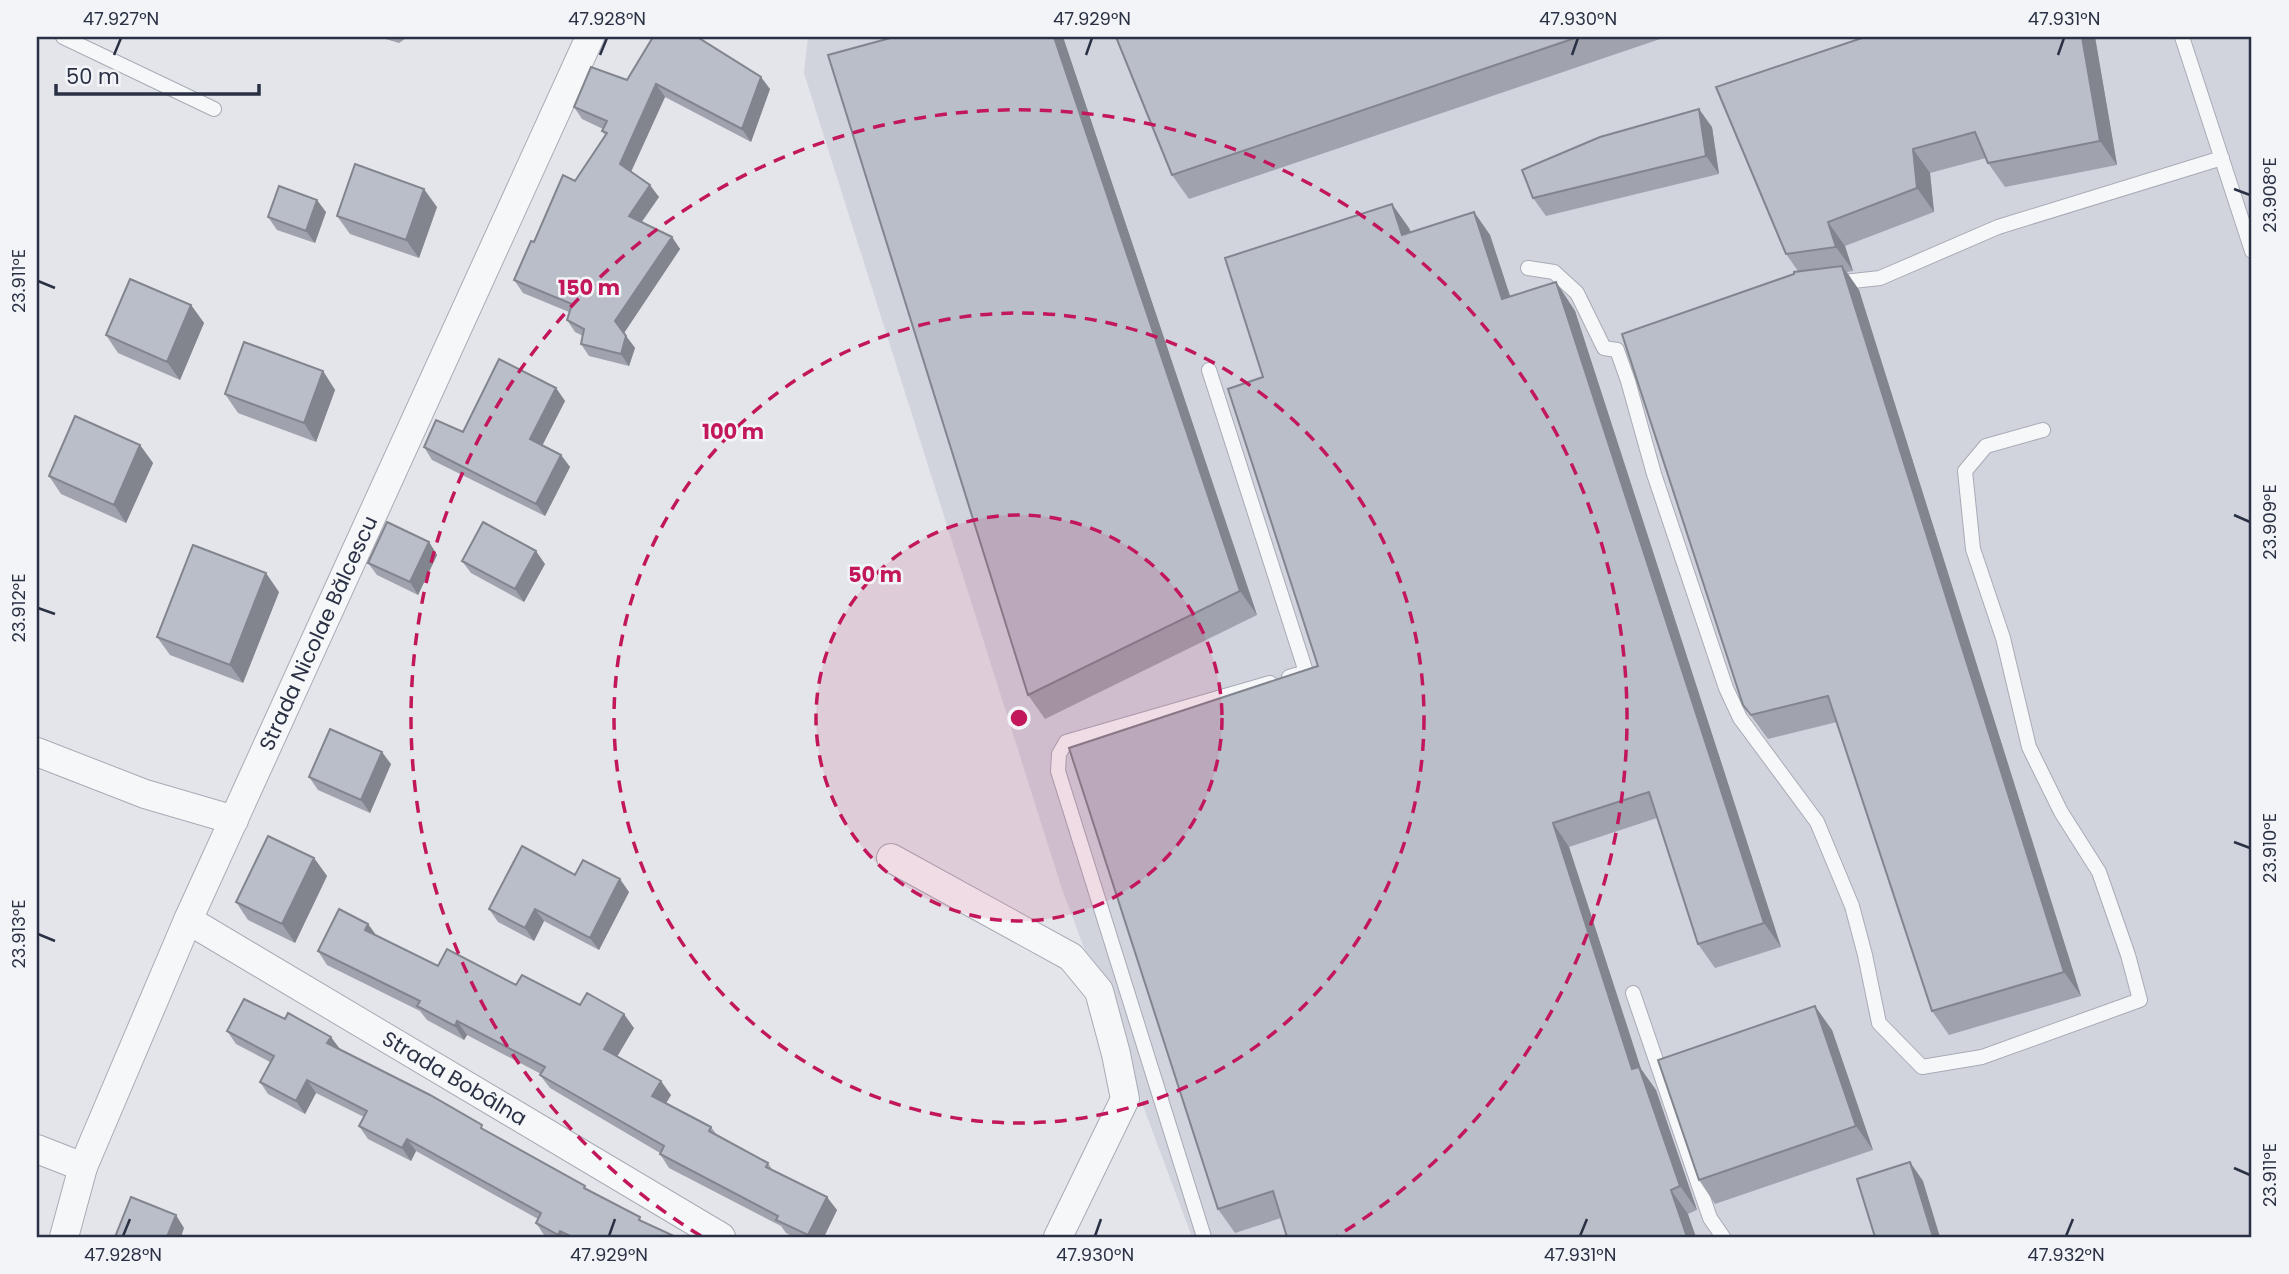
<svg xmlns="http://www.w3.org/2000/svg" width="2289" height="1274" viewBox="0 0 2289 1274" font-family="Poppins,sans-serif">
<style>
.built{fill:#d1d4dd}
.lines{fill:none;stroke-linecap:round;stroke-linejoin:round}
.lane-casing{stroke:#a8abb6;stroke-width:16}
.street-casing{stroke:#a8abb6;stroke-width:30}
.lane{stroke:#f6f7f9;stroke-width:14}
.street{stroke:#f6f7f9;stroke-width:28}
.wall{fill:#a0a3ad}
.shaded-wall{fill:#82858d}
.building{fill:#babec9;stroke:#82858d;stroke-width:2}
.ticks{fill:none;stroke:#2a3144;stroke-width:2.5}
.ring{fill:none;stroke:#c2185b;stroke-width:3.5;stroke-dasharray:12 9}
.labels{text-anchor:middle;stroke-width:5;stroke-linejoin:round;paint-order:stroke}
.street-label{font-size:21px;fill:#2a3144;stroke:#f3f4f8}
.centre{fill:#c2185b;stroke:#f3f4f8;stroke-width:3.5}
.ring-label{font-size:21px;text-anchor:middle;font-weight:bold;fill:#c2185b;stroke:#f3f4f8;stroke-width:5;stroke-linejoin:round;paint-order:stroke}
.neatline{fill:none;stroke:#2a3144;stroke-width:2.5}
.ticks-label{font-size:18px;text-anchor:middle;fill:#2a3144}
</style>
<rect width="100%" height="100%" fill="#e3e5eb"/>
<path class="built" d="M808 37H2252V1237H1192L1062 889 804 73Z"/>
<g class="lines">
<defs>
<path id="lane" d="M63 37 214 109
M2182 37 2252 251
M1528 268 1554 272 1577 293 1604 348 1617 350 1628 381 1654 474 1726 688 1740 718 1817 822 1852 906 1865 955 1879 1023 1922 1067 1982 1057 2140 1000 2128 955 2099 872 2061 812 2029 747 2003 638 1973 549 1965 471 1986 446 2043 430
M1835 283 1880 278 1998 227 2222 158
M1209 370 1306 672 1289 677
M1633 993 1710 1218 1723 1237
M1204 1237 1058 771 1059 754 1066 742 1270 683"/>
<g id="street">
<path d="M37 752 145 794 234 820"/>
<path d="M891 858 1071 957 1099 991 1116 1054 1125 1099 1058 1237"/>
<path id="s1" d="M188 920 721 1237"/>
<path d="M37 1149 83 1167"/>
<path id="s2" d="M64 1237 83 1167 188 920 590 37"/>
</g>
</defs>
<use href="#lane" class="lane-casing"/>
<use href="#street" class="street-casing"/>
<use href="#lane" class="lane"/>
<use href="#street" class="street"/>
</g>
<path class="wall" d="M379 37H408L399 43Z
M649 37H700L702 40 770 89 751 142 665 97 631 172 659 197 642 222 672 237 680 249 624 333 635 348 629 366 589 356 581 344 583 336 575 332 567 320 569 312 523 293 514 280 534 242 605 135 602 131 603 129 582 119 574 107 627 80 652 38Z
M894 37H1063L1257 615 1045 719 1028 695Z
M1116 37H1666L1189 199 1172 175Z
M2095 37 2117 165 2005 187 1988 163 1986 158 1930 173 1934 212 1845 246 1853 271 1847 272 1859 290 2081 996 1949 1035 1932 1011 1837 722 1768 739 1743 705 1794 274 1798 271 1786 254 1716 87Z
M1712 127 1719 174 1546 216 1533 198Z
M437 207 419 258 350 234 337 216Z
M326 212 315 243 277 230 268 217Z
M1474 212 1490 235 1510 297 1556 282 1575 311 1781 947 1715 968 1698 944 1657 818 1569 847 1641 1069 1656 1090 1697 1210 1688 1214 1281 1218 1235 1233 1218 1209 1318 666 1409 228 1411 232Z
M191 305 204 323 180 380 118 353 106 335Z
M323 371 335 390 316 442 238 413 225 394Z
M556 388 565 401 542 445 561 455 570 467 545 516 432 460 424 447 463 432Z
M140 445 153 463 126 523 61 494 49 476Z
M429 542 437 555 418 595 377 575 368 563Z
M462 561 545 564 524 602 471 573Z
M279 592 243 683 170 655 157 637Z
M391 764 370 813 318 790 309 777Z
M314 858 327 876 295 943 248 920 236 902Z
M575 875 629 892 599 950 544 921 534 941 498 922 489 909Z
M368 924 376 935 438 966 516 985 580 1005 634 1028 617 1056 671 1095 666 1103 711 1127 717 1135 768 1163 773 1171 837 1210 824 1237H794L786 1233 781 1226 669 1168 660 1154V1153L550 1088 540 1075 541 1074 467 1035 464 1040 427 1020 420 1011 327 965 318 951Z
M1832 1030 1873 1150 1715 1204 1699 1180Z
M227 1031 339 1049 487 1132 644 1222 676 1237H548L544 1235 536 1223 538 1219 416 1151 411 1161 368 1139 359 1126 364 1117 316 1093 305 1114 268 1094 260 1082 270 1062 236 1044Z"/>
<path class="shaded-wall" d="M1054 37H1063L1257 615 1240 591Z
M2082 37H2095L2117 165 2100 141Z
M761 77 770 89 751 142 742 129Z
M656 84 665 97 629 176 620 164Z
M1699 109 1712 127 1719 174 1706 156Z
M1913 149 1930 173 1934 212 1917 188Z
M650 185 659 197 637 228 629 216Z
M424 189 437 207 419 258 406 240Z
M317 200 326 212 315 243 306 231Z
M1392 204 1409 228 1419 259 1402 235Z
M1474 212 1490 235 1519 323 1502 299Z
M1828 222 1845 246 1853 271 1836 247Z
M672 237 680 249 624 333 615 321Z
M1842 266 1859 290 2081 996 2064 972Z
M1556 282 1575 311 1781 947 1764 923Z
M191 305 204 323 180 380 167 362Z
M626 336 635 348 629 366 621 354Z
M323 371 335 390 316 442 304 423Z
M556 388 565 401 539 452 530 439Z
M140 445 153 463 126 523 114 505Z
M561 455 570 467 545 516 536 504Z
M429 542 437 555 418 595 410 582Z
M536 551 545 564 524 602 515 589Z
M266 573 279 592 243 683 230 665Z
M382 752 391 764 370 813 361 800Z
M1553 823 1569 847 1641 1069 1656 1090 1697 1210 1680 1186 1632 1069Z
M314 858 327 876 295 943 282 924Z
M620 879 629 892 599 950 590 938Z
M535 909 544 921 534 941 525 928Z
M368 924 378 938 365 930Z
M1815 1006 1832 1030 1873 1150 1856 1126Z
M624 1014 634 1028 614 1062 604 1049Z
M457 1021 467 1035 464 1040 455 1026Z
M331 1037 340 1049 327 1043Z
M307 1080 316 1093 305 1114 296 1101Z
M661 1081 671 1095 662 1110 652 1096Z
M407 1139 416 1151 411 1161 402 1148Z
M1910 1162 1923 1181 1940 1237H1933Z
M1671 1190 1688 1214 1696 1237H1687Z
M827 1197 837 1210 824 1237H810L808 1235Z
M176 1215 184 1228 181 1237H167Z
M560 1231 565 1237H560L558 1235Z"/>
<path class="building" d="M653 37H700L699 38 761 77 742 129 656 84 620 164 650 185 629 216 672 237 615 321 626 336 621 354 581 344 584 329 567 320 572 304 514 280 531 241 534 242 563 175 575 181 607 133 602 131 607 121 574 107 591 67 627 80Z
M894 37H1054L1240 591 1028 695 828 55Z
M1116 37H1578L1172 175Z
M1865 37H2082L2100 141 1988 163 1975 132 1913 149 1917 188 1828 222 1836 247 1786 254 1716 87Z
M1699 109 1706 156 1533 198 1522 170 1600 137Z
M355 164 424 189 406 240 337 216Z
M279 186 317 200 306 231 268 217Z
M1392 204 1402 235 1474 212 1502 299 1556 282 1764 923 1698 944 1649 792 1553 823 1632 1069 1639 1067 1680 1186 1671 1190 1687 1237H1287L1273 1191 1218 1209 1069 748 1318 666 1228 389 1263 377 1225 258Z
M1842 266 2064 972 1932 1011 1828 696 1751 715 1743 705 1622 334 1794 274V272Z
M130 279 191 305 167 362 106 335Z
M244 342 323 371 304 423 225 394Z
M499 359 556 388 530 439 561 455 536 504 424 447 436 420 463 432Z
M75 416 140 445 114 505 49 476Z
M387 522 429 542 410 582 368 563Z
M483 522 536 551 515 589 462 561Z
M193 545 266 573 230 665 157 637Z
M330 729 382 752 361 800 309 777Z
M268 836 314 858 282 924 236 902Z
M522 846 575 875 583 860 620 879 590 938 535 909 525 928 489 909Z
M339 909 368 924 365 930 438 966 447 949 516 985 522 975 580 1005 587 993 624 1014 604 1049 661 1081 652 1096 711 1127 709 1131 768 1163 766 1167 827 1197 808 1235 776 1220 778 1216 660 1154 664 1146 540 1075 545 1067 457 1021 455 1026 417 1006 420 1001 318 951Z
M244 999 285 1019 288 1013 331 1037 327 1043 430 1095 482 1125 481 1128 585 1186 584 1188 640 1217 639 1220 676 1237H572L560 1231 558 1235 536 1223 541 1213 407 1139 402 1148 359 1126 367 1111 307 1080 296 1101 260 1082 274 1056 227 1031Z
M1815 1006 1856 1126 1699 1180 1658 1060Z
M1910 1162 1933 1237H1875L1857 1179Z
M131 1197 176 1215 167 1237H115Z"/>
<path class="ticks" d="M114 55 121 38M600 55 607 38M1086 55 1092 38M1572 55 1578 38M2058 55 2064 38M2234 189 2250 195M38 281 55 288M2234 515 2250 522M38 608 55 614M2234 842 2250 848M38 934 55 941M2234 1168 2250 1175M123 1236 130 1219M609 1236 615 1219M1095 1236 1101 1219M1580 1236 1587 1219M2066 1236 2073 1219"/>
<circle cx="1019" cy="718" r="203" fill="#c2185b" fill-opacity=".12"/>
<g class="ring">
<circle cx="1019" cy="718" r="203"/>
<circle cx="1019" cy="718" r="405"/>
<path d="M701 1236A608 608 0 1 1 1337 1236"/>
</g>
<g class="labels">
<g class="street-label">
<text dy="7" stroke="none"><textPath href="#s2" startOffset="656">Strada Nicolae Bălcescu</textPath></text>
<text dy="7" stroke="none"><textPath href="#s1" startOffset="310">Strada Bobâlna</textPath></text>
</g>
</g>
<circle cx="1019" cy="718" r="10" class="centre"/>
<g class="ring-label">
<text x="589" y="295">150 m</text>
<text x="733" y="439">100 m</text>
<text x="875" y="582">50 m</text>
</g>
<rect width="2289" height="1274" fill="none" stroke="#f3f4f8" stroke-width="77"/>
<path d="M56 84v10h203v-10" fill="none" stroke="#2a3144" stroke-width="3.5"/>
<text x="66" y="84" font-size="21" fill="#2a3144" stroke="#f3f4f8" stroke-width="5" paint-order="stroke">50 m</text>
<rect x="38" y="38" width="2212" height="1198" class="neatline"/>
<g class="ticks-label">
<text x="121" y="25">47.927°N</text>
<text x="607" y="25">47.928°N</text>
<text x="1092" y="25">47.929°N</text>
<text x="1578" y="25">47.930°N</text>
<text x="2064" y="25">47.931°N</text>
<text transform="translate(2270 195) rotate(-90)" y="6">23.908°E</text>
<text transform="translate(19 281) rotate(-90)" y="6">23.911°E</text>
<text transform="translate(2270 522) rotate(-90)" y="6">23.909°E</text>
<text transform="translate(19 608) rotate(-90)" y="6">23.912°E</text>
<text transform="translate(2270 848) rotate(-90)" y="6">23.910°E</text>
<text transform="translate(19 934) rotate(-90)" y="6">23.913°E</text>
<text transform="translate(2270 1175) rotate(-90)" y="6">23.911°E</text>
<text x="123" y="1261">47.928°N</text>
<text x="609" y="1261">47.929°N</text>
<text x="1095" y="1261">47.930°N</text>
<text x="1580" y="1261">47.931°N</text>
<text x="2066" y="1261">47.932°N</text>
</g>
</svg>
